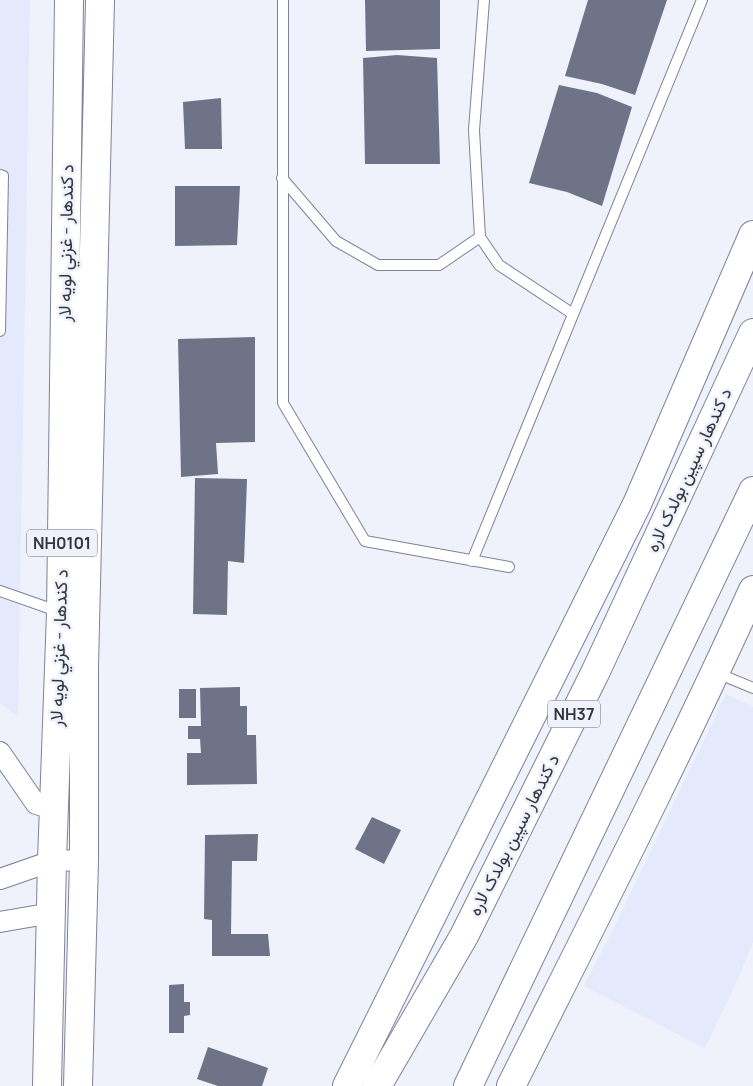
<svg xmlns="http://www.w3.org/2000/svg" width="753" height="1086" viewBox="0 0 753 1086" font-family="Manrope,Vazirmatn,sans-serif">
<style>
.built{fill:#e4e9fb}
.building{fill:#6e7388}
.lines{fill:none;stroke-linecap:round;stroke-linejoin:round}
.lane-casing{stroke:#7d8298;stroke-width:12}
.street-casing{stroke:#7d8298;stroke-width:22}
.secondary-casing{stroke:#7d8298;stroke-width:30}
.highway-casing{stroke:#7d8298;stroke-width:30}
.lane{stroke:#fff;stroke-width:10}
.street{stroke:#fff;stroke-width:20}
.secondary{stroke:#fff;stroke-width:28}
.highway{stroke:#fff;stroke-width:28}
.labels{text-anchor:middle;stroke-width:5;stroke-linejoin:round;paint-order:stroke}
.shield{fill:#eff1fb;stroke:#6c6e77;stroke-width:1}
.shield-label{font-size:16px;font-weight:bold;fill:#34363f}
.street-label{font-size:18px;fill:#34363f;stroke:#eff1fb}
</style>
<rect width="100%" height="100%" fill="#eff1fb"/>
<path class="built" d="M0 0H30L18 716 0 703Z
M726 694 753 707V942L737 981 705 1048 584 986 616 924Z"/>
<path class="building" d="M365 0H440V49L366 51Z
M588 0H667L635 95 602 84 565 76Z
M397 55 437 58 440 164H365L363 58Z
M559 85 597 93 632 107 602 206 567 192 529 183Z
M221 98 222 149H185L183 102Z
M175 186H240L237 245 175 246Z
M255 337V442L216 443 218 474 181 477 178 339Z
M195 478 247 479 244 563 228 561 227 615 193 614Z
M240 687V706H247V735H256L257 784 187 785V753H201L200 739H188V726H201L200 688Z
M179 689H196V718H179Z
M372 817 401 830 384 864 355 849Z
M258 834 257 861H232L231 934H268L270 956H212V920L204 919 205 835Z
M184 984V1002H190V1015L184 1016V1033H169V985Z
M208 1047 268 1068 262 1086H218L197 1079Z"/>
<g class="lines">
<defs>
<path id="lane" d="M283 0V403L365 541 509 567
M484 0 474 130 480 237 499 265 573 314
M0 175 3 176 0 331
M282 178 336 241 378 265H439L480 237
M472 561 702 0
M0 591 60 612
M717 673 753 688"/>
<path id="street" d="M0 752 36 804 54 809
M0 879 52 861 84 860
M0 922 52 913"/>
<path id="secondary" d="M347 1086 637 504 753 235
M511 1086C593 922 677 758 753 590"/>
<path id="highway" d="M47 1086 52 861 61 613 69 0
M78 1086 84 860V667L100 0
M377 1086 464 936 595 673 753 333
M468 1086 753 491"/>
</defs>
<use href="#lane" class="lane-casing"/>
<use href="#street" class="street-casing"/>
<use href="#secondary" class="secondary-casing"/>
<use href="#highway" class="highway-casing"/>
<use href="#lane" class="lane"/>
<use href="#street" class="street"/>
<use href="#secondary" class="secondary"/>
<use href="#highway" class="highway"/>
</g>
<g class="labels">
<g class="shield">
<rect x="27" y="529.5" width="70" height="27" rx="4"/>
<rect x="548" y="700.5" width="52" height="27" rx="4"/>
</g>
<g class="shield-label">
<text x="62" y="549">NH0101</text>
<text x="574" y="720">NH37</text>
</g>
<g class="street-label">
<text transform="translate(66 243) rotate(-89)" y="6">د کندهار - غزني لويه لار</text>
<text transform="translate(689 470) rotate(-65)" y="6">د کندهار سپین بولدک لاره</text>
<text transform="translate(59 648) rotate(-88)" y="6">د کندهار - غزني لويه لار</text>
<text transform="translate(514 835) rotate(-63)" y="6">د کندهار سپین بولدک لاره</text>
</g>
</g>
</svg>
